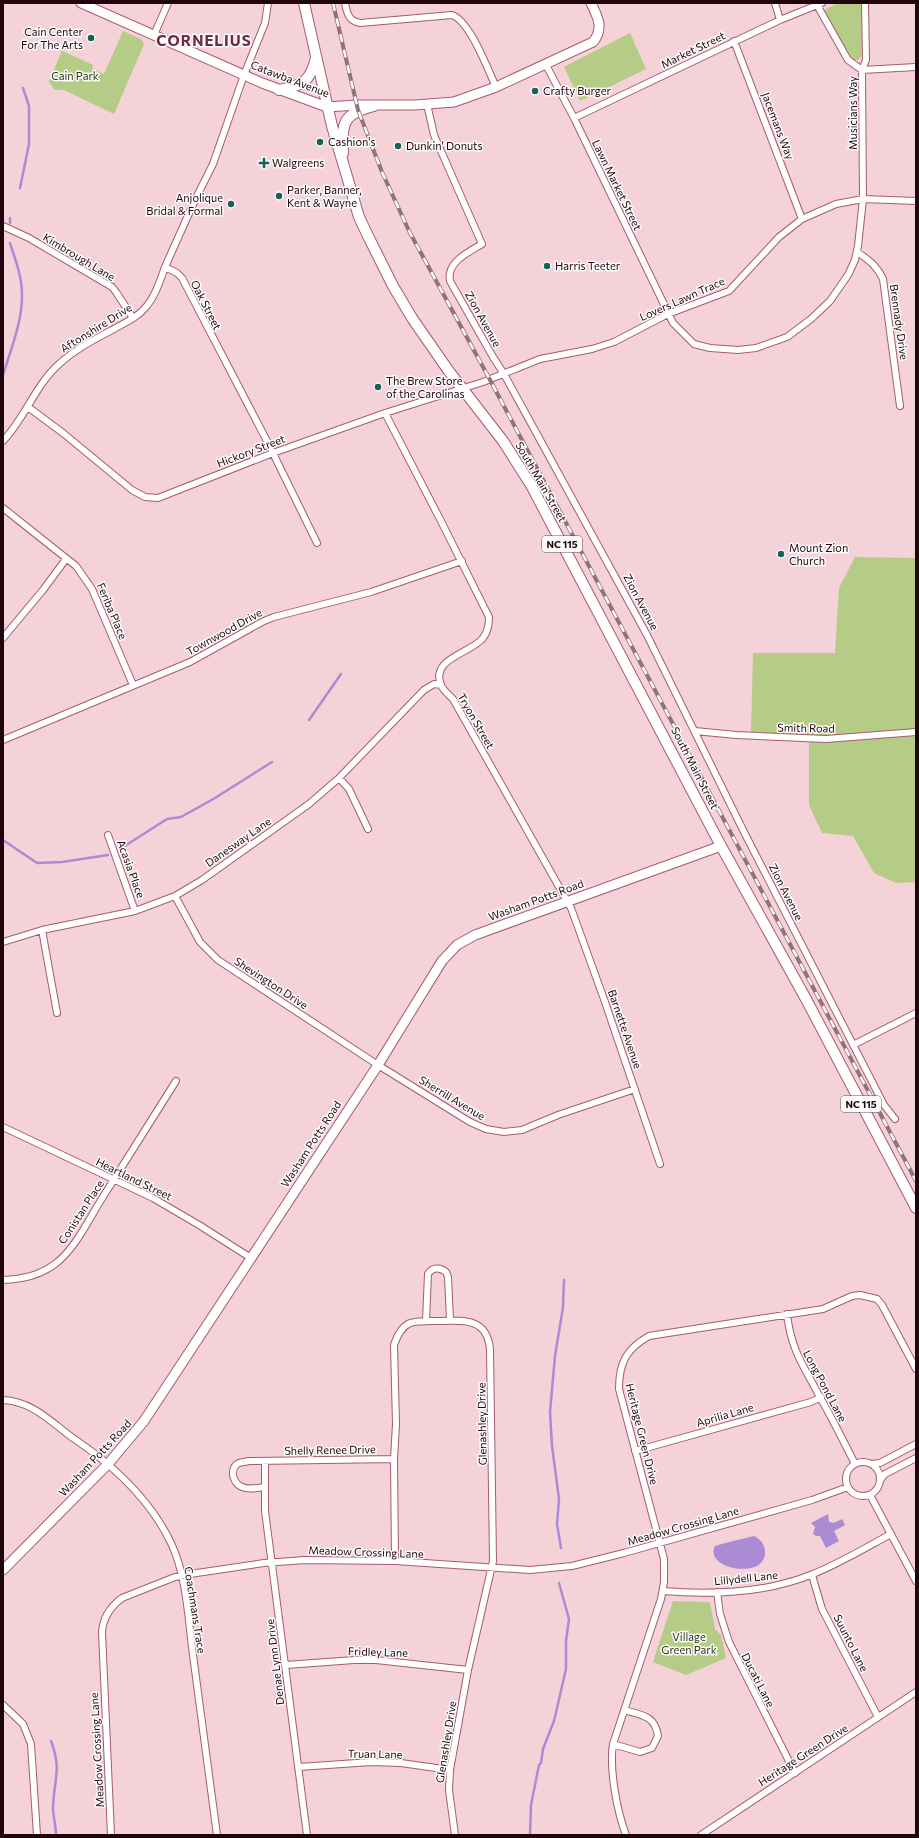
<svg xmlns="http://www.w3.org/2000/svg" width="919" height="1838" viewBox="0 0 919 1838" font-family="Commissioner,sans-serif">
<style>
.green{fill:#b4cc86}
.water{fill:#ab8bd4}
.lines{fill:none;stroke-linecap:round;stroke-linejoin:round}
.stream{stroke:#ab8bd4;stroke-width:2.5}
.street-casing{stroke:#a85a6f;stroke-width:8}
.secondary-casing{stroke:#a85a6f;stroke-width:11}
.primary-casing{stroke:#a85a6f;stroke-width:12}
.street{stroke:#fff;stroke-width:6}
.secondary{stroke:#fff;stroke-width:9}
.primary{stroke:#fff;stroke-width:10}
.rail-casing{stroke:#927279;stroke-width:4}
.rail{stroke:#fcfcfc;stroke-width:2.5;stroke-dasharray:8;stroke-linecap:butt}
.poi-dot{fill:#17635a;stroke:#fcfcfc;stroke-width:1.5}
.labels{text-anchor:middle;stroke-width:3;stroke-linejoin:round;paint-order:stroke}
.shield{fill:#fcfcfc;stroke:#634f55;stroke-width:1}
.shield-label{font-size:10px;font-weight:bold;fill:#21050d}
.poi-label{font-size:11px;fill:#21050d;stroke:#fcfcfc;text-anchor:start}
.street-label{font-size:11px;fill:#21050d;stroke:#fcfcfc}
.park-label{font-size:11px;fill:#2a3412;stroke:#fcfcfc}
.district-label{font-size:15px;font-weight:bold;letter-spacing:1px;fill:#732b41;stroke:#fcfcfc}
</style>
<rect width="100%" height="100%" fill="#f5d1d8"/>
<path class="green" d="M838 3H861L862 52 861 57 858 60H855L851 57 826 16 824 10Z
M123 31 141 39 144 44 114 114 64 90H55L49 82 61 53 60 50 93 65 92 69 104 74Z
M630 33 646 69 580 101 564 67Z
M855 557 916 558V882L896 883 874 873 853 836 822 833 809 805V736L751 733 753 653H835L839 588Z
M673 1601 710 1602 715 1629 721 1635 726 1658 686 1675 653 1662Z"/>
<path class="water" d="M828 1514 829 1522 834 1523 842 1519 845 1525 834 1531 839 1541 826 1548 820 1536H816L813 1534 815 1527 811 1523Z
M754 1536C760 1539 764 1543 765 1551 767 1581 703 1569 715 1546L729 1542Z"/>
<g class="lines">
<path class="stream" d="M20 188 29 144V106L23 88
M10 223V218
M3 375C12 346 26 313 21 282 19 268 14 256 10 243
M309 720 341 674
M3 840 37 863 62 862 108 855
M120 849 167 819 181 817 215 798 272 762
M561 1548 557 1524 559 1499 552 1446 550 1412 555 1356 563 1307 564 1280
M51 1741C62 1770 54 1779 53 1807 53 1816 56 1826 56 1835
M530 1835 531 1805 539 1765 541 1763 543 1749 554 1721 566 1669V1641L569 1619 559 1583"/>
<defs>
<path id="street" d="M268 3 265 23 244 75 213 164 195 200 165 267 177 273 182 278 268 443 317 543
M345 3C347 14 349 21 360 23L452 15C470 21 488 70 496 87
M775 3 780 20
M817 5 848 60 862 70 916 67
M154 35 168 3
M734 41 802 219
M546 65 574 118 673 323 694 344 710 348 738 350 756 348 787 337 811 319 830 301 848 275 855 260 858 246 863 199 862 70 866 60 865 3
M427 104 434 135 482 244C469 252 446 262 450 281L493 357 504 374 647 635 744 832 884 1105 895 1119
M574 118 780 20 822 3
M3 226 29 238 112 287 116 292 133 318
M857 252C869 260 877 266 883 279L900 406
M28 407 63 433 132 490 145 497 158 498 273 453 385 413 483 382 540 359 592 349 614 342 668 314 729 291 779 237 802 219 836 204 863 199 916 201
M385 413 442 523 489 617C489 625 488 632 483 638 472 653 430 658 441 685 442 689 449 695 453 699L571 908 605 1002 660 1164
M3 441C25 418 35 386 58 365 74 350 93 340 112 330 124 323 137 318 145 308 155 297 160 281 165 267
M3 508 76 566 92 589 133 685
M3 638 43 590 66 559
M695 731 736 735 826 739 916 732
M3 740 190 662 264 621 274 617 371 592 462 561
M339 778 349 789 368 829
M108 835 135 911
M175 896 200 942 218 960 378 1065 470 1122 486 1129 504 1132 522 1130 558 1115 635 1089
M42 930 57 1013
M3 942 42 930 135 911 175 896 202 880 309 804 339 778 424 690 434 684 441 685
M853 1045 916 1013
M3 1127 153 1198 199 1225 251 1258
M3 1280C22 1279 39 1276 55 1264 75 1249 88 1221 101 1200 126 1160 151 1121 176 1081
M787 1314C791 1351 805 1368 821 1399 833 1420 844 1442 855 1464
M426 1321 428 1274C432 1267 440 1267 446 1272L448 1277 450 1320
M3 1400C32 1401 51 1422 73 1438 113 1465 150 1499 171 1543 187 1577 188 1618 193 1655 201 1715 209 1775 217 1835
M635 1451 811 1402 821 1397
M265 1461V1511L307 1835
M846 1479a17 17 0 1 1 34 0a17 17 0 1 1-34 0Z
M871 1464 880 1463 916 1444
M880 1480 885 1474 916 1458
M264 1487C257 1488 249 1490 242 1487 234 1484 229 1471 237 1464 240 1462 245 1462 249 1461L394 1459
M870 1495 916 1581
M395 1561 394 1459 396 1424 394 1345C397 1336 401 1327 410 1323 420 1320 431 1321 441 1321 466 1320 487 1319 490 1349L493 1561 468 1670 450 1770 449 1790 455 1835
M812 1575 822 1609 878 1717
M663 1591C712 1595 767 1593 813 1574 840 1563 865 1548 891 1534
M717 1592 720 1614 729 1642 795 1773
M286 1665 354 1660H376L468 1670
M3 1705 23 1724 31 1744 37 1835
M613 1744 640 1752 652 1748 658 1736C655 1715 641 1715 624 1710
M299 1767 371 1762 401 1763 450 1770
M111 1835 102 1632C103 1617 110 1607 122 1598L175 1577 190 1574 264 1563 305 1560 395 1561 530 1570 572 1566 624 1553 812 1500 848 1487
M626 1835C617 1811 609 1769 613 1744L661 1599 664 1582V1559L619 1389C619 1363 626 1349 649 1336L823 1309 852 1296 860 1295 877 1299 882 1305 916 1369
M701 1835 916 1692"/>
<path id="secondary" d="M81 3 262 83 327 107 357 105H415L454 102 496 87 593 42C604 29 598 17 591 3
M3 1570 108 1464 144 1421 378 1065 442 961 457 945 475 935 721 846"/>
<path id="primary" d="M304 3 332 126 359 217 368 236 393 286 412 318 448 370 503 441 531 485 721 846 806 999 916 1208
M279 90C302 85 310 83 316 58
M343 153C342 123 342 114 374 106"/>
</defs>
<use href="#street" class="street-casing"/>
<use href="#secondary" class="secondary-casing"/>
<use href="#primary" class="primary-casing"/>
<use href="#street" class="street"/>
<use href="#secondary" class="secondary"/>
<use href="#primary" class="primary"/>
<defs>
<path id="rail" d="M333 3 358 110 382 172 409 231 489 378 916 1181"/>
</defs>
<use href="#rail" class="rail-casing"/>
<use href="#rail" class="rail"/>
</g>
<g class="poi-dot">
<circle cx="91" cy="38" r="4"/>
<circle cx="535" cy="91" r="4"/>
<circle cx="320" cy="142" r="4"/>
<circle cx="398" cy="146" r="4"/>
<path d="M262 157h4v4h4v4h-4v4h-4v-4h-4v-4h4z"/>
<circle cx="279" cy="196" r="4"/>
<circle cx="231" cy="204" r="4"/>
<circle cx="547" cy="266" r="4"/>
<circle cx="378" cy="387" r="4"/>
<circle cx="781" cy="554" r="4"/>
</g>
<g class="labels">
<g class="shield">
<rect x="542" y="536" width="40" height="16" rx="3"/>
<rect x="841" y="1096" width="40" height="16" rx="3"/>
</g>
<g class="shield-label">
<text x="562" y="548">NC 115</text>
<text x="861" y="1108">NC 115</text>
</g>
<g class="poi-label">
<text x="83" y="36" text-anchor="end">Cain Center<tspan x="83" dy="13">For The Arts</tspan></text>
<text x="543" y="95">Crafty Burger</text>
<text x="328" y="146">Cashion's</text>
<text x="406" y="150">Dunkin' Donuts</text>
<text x="272" y="167">Walgreens</text>
<text x="287" y="194">Parker, Banner,<tspan x="287" dy="13">Kent &amp; Wayne</tspan></text>
<text x="223" y="202" text-anchor="end">Anjolique<tspan x="223" dy="13">Bridal &amp; Formal</tspan></text>
<text x="555" y="270">Harris Teeter</text>
<text x="386" y="385">The Brew Store<tspan x="386" dy="13">of the Carolinas</tspan></text>
<text x="789" y="552">Mount Zion<tspan x="789" dy="13">Church</tspan></text>
</g>
<g class="street-label">
<text transform="translate(693 50) rotate(-26)" y="4">Market Street</text>
<text transform="translate(290 79) rotate(21)" y="4">Catawba Avenue</text>
<text transform="translate(853 113) rotate(-90)" y="4">Musicians Way</text>
<text transform="translate(778 126) rotate(69)" y="4">Jacemans Way</text>
<text transform="translate(617 185) rotate(64)" y="4">Lawn Market Street</text>
<text transform="translate(79 257) rotate(31)" y="4">Kimbrough Lane</text>
<text transform="translate(682 299) rotate(-24)" y="4">Lovers Lawn Trace</text>
<text transform="translate(206 305) rotate(63)" y="4">Oak Street</text>
<text transform="translate(483 319) rotate(61)" y="4">Zion Avenue</text>
<text transform="translate(899 322) rotate(82)" y="4">Brennady Drive</text>
<text transform="translate(96 328) rotate(-32)" y="4">Aftonshire Drive</text>
<text transform="translate(251 451) rotate(-21)" y="4">Hickory Street</text>
<text transform="translate(541 482) rotate(60)" y="4">South Main Street</text>
<text transform="translate(641 602) rotate(62)" y="4">Zion Avenue</text>
<text transform="translate(112 611) rotate(67)" y="4">Feriba Place</text>
<text transform="translate(224 632) rotate(-29)" y="4">Townwood Drive</text>
<text transform="translate(476 721) rotate(60)" y="4">Tryon Street</text>
<text transform="translate(806 728) rotate(1)" y="4">Smith Road</text>
<text transform="translate(695 768) rotate(63)" y="4">South Main Street</text>
<text transform="translate(238 842) rotate(-35)" y="4">Danesway Lane</text>
<text transform="translate(131 869) rotate(70)" y="4">Acasia Place</text>
<text transform="translate(786 892) rotate(63)" y="4">Zion Avenue</text>
<text transform="translate(536 900) rotate(-20)" y="4">Washam Potts Road</text>
<text transform="translate(271 983) rotate(33)" y="4">Shevington Drive</text>
<text transform="translate(625 1029) rotate(71)" y="4">Barnette Avenue</text>
<text transform="translate(452 1098) rotate(31)" y="4">Sherrill Avenue</text>
<text transform="translate(311 1144) rotate(-57)" y="4">Washam Potts Road</text>
<text transform="translate(134 1179) rotate(26)" y="4">Heartland Street</text>
<text transform="translate(81 1212) rotate(-57)" y="4">Conistan Place</text>
<text transform="translate(825 1386) rotate(62)" y="4">Long Pond Lane</text>
<text transform="translate(725 1415) rotate(-16)" y="4">Aprilia Lane</text>
<text transform="translate(482 1424) rotate(-91)" y="4">Glenashley Drive</text>
<text transform="translate(642 1434) rotate(76)" y="4">Heritage Green Drive</text>
<text transform="translate(330 1450) rotate(-1)" y="4">Shelly Renee Drive</text>
<text transform="translate(95 1458) rotate(-47)" y="4">Washam Potts Road</text>
<text transform="translate(683 1526) rotate(-16)" y="4">Meadow Crossing Lane</text>
<text transform="translate(366 1552) rotate(2)" y="4">Meadow Crossing Lane</text>
<text transform="translate(746 1578) rotate(-6)" y="4">Lillydell Lane</text>
<text transform="translate(195 1610) rotate(81)" y="4">Coachmans Trace</text>
<text transform="translate(851 1643) rotate(63)" y="4">Suunto Lane</text>
<text transform="translate(378 1652) rotate(2)" y="4">Fridley Lane</text>
<text transform="translate(275 1662) rotate(-97)" y="4">Denae Lynn Drive</text>
<text transform="translate(758 1680) rotate(63)" y="4">Ducati Lane</text>
<text transform="translate(446 1742) rotate(-81)" y="4">Glenashley Drive</text>
<text transform="translate(97 1750) rotate(-93)" y="4">Meadow Crossing Lane</text>
<text transform="translate(375 1754) rotate(1)" y="4">Truan Lane</text>
<text transform="translate(803 1755) rotate(-33)" y="4">Heritage Green Drive</text>
</g>
<g class="park-label">
<text x="75" y="80">Cain Park</text>
<text x="689" y="1641">Village<tspan x="689" dy="13">Green Park</tspan></text>
</g>
<g class="district-label">
<text x="204" y="46">CORNELIUS</text>
</g>
</g>
<rect width="919" height="1838" fill="none" stroke="#21050d" stroke-width="8"/>
</svg>
